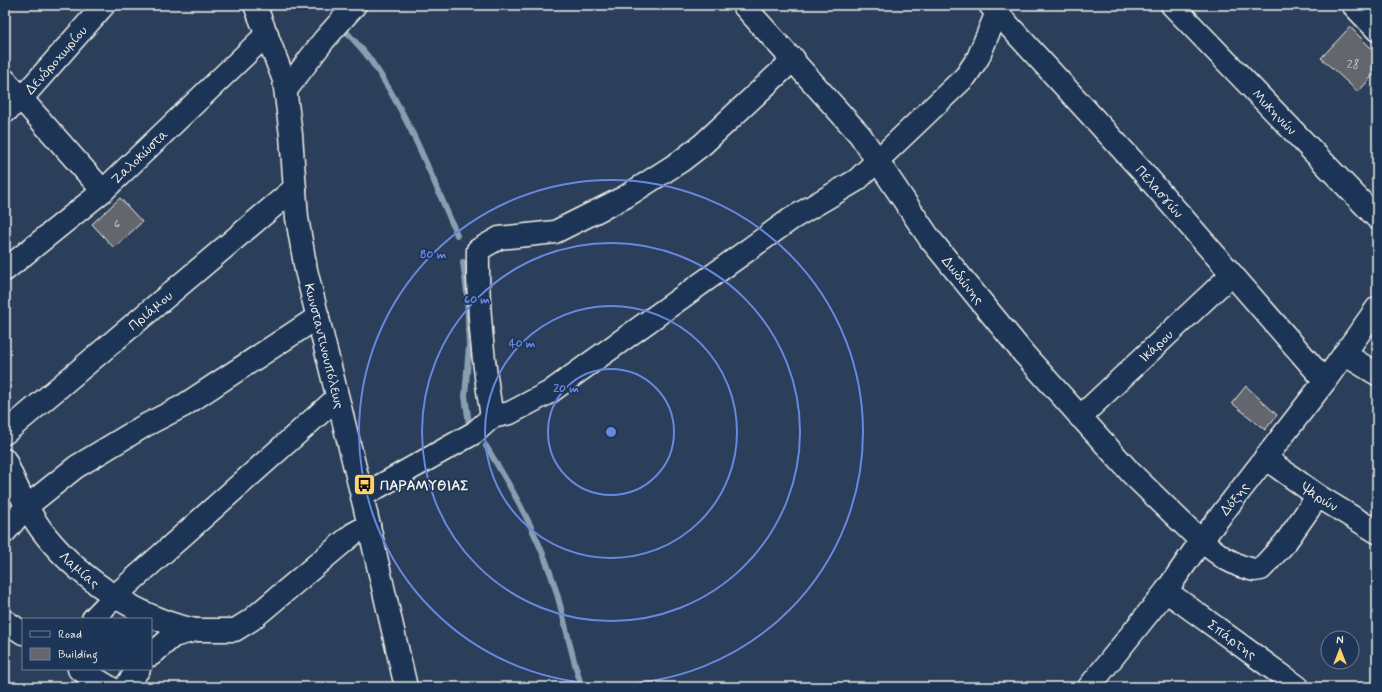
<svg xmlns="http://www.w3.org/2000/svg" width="1382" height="692" viewBox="0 0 1382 692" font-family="Mynerve,sans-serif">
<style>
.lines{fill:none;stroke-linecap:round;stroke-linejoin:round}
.stream{stroke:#899fb0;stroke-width:6}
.building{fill:#63666d;stroke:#f4f1e8}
.minor-casing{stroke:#f4f1e8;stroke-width:25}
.minor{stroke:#1d3557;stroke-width:22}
.ring{fill:none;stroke:#6887de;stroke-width:2}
.labels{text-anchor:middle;stroke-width:3.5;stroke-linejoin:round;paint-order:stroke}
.number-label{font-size:12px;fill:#d0cec9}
.street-label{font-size:14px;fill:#f4f1e8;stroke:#1d3557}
.poi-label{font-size:14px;font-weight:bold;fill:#f4f1e8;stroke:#1d3557;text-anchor:start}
.centre{fill:#6887de;stroke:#1d3557;stroke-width:2}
.ring-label{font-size:12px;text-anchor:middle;font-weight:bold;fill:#6887de;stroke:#1d3557;stroke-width:3.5;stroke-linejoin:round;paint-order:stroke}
</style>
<rect width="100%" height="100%" fill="#2b3f5b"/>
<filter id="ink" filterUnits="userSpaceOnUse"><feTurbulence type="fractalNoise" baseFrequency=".025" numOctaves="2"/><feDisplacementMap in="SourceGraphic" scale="8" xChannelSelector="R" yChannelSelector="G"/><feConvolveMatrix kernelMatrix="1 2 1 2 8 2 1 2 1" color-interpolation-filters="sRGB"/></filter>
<g filter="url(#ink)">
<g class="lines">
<path class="stream" d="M345 30C353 40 362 48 369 58 406 109 432 177 457 235
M463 262 467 292 469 346 465 396 469 424
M486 446C511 487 535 529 551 575 564 611 569 650 582 687"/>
</g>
<path class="building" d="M1350 27 1377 54V71L1358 92 1321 58Z
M120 198 142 222 114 248 92 224Z
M1246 386 1277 415 1265 430 1232 403Z"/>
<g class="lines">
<defs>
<g id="minor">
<path id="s1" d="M255 5 284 80 291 135 297 218 306 270 362 496 406 687"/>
<path id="s2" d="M743 5 860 135 930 239 1024 354 1131 473 1201 541 1224 558 1240 566 1254 570 1261 569 1285 543 1318 496"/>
<path id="s3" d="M990 5 1142 171 1325 381"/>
<path id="s4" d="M1172 5 1377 218"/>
<path d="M1353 5 1377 30"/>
<path d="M5 80 103 191"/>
<path d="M286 90 324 40 355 5"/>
<path id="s5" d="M5 112 22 98 104 5"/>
<path id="s6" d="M5 270 103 191 267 34"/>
<path d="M1344 354 1377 374"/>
<path d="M492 417C483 362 477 306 478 250L499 238 555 232 625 197 681 161 703 144 794 59"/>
<path id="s7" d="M1080 417 1231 275"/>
<path id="s8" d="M5 433 295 188"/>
<path id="s9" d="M1265 458 1318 496 1377 532"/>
<path id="s10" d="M5 460C17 488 28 514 47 537 81 579 143 621 196 630"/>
<path d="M362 496 474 433 492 417 510 413 550 392 791 219 857 180 966 76 978 58 997 12"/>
<path d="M5 532 26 507 76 467 144 426 183 406 318 317"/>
<path id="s11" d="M1166 591 1298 687"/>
<path d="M93 619 116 595 337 398"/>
<path d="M5 621 23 633"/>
<path d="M151 655 173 636 196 630H235L251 620 353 534 369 525"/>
<path d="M79 669 109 687"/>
<path d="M125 687 139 669"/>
<path id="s12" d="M1089 687 1166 591 1201 541 1325 381 1377 308"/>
</g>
</defs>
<use href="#minor" class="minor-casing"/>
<use href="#minor" class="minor"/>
</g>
</g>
<g class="ring">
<circle cx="611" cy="432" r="63"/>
<circle cx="611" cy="432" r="126"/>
<circle cx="611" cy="432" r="189"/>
<circle cx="611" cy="432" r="252"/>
</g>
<defs>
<symbol id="bus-square" viewBox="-11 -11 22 22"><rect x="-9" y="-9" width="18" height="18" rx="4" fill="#ffd166" stroke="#1d3557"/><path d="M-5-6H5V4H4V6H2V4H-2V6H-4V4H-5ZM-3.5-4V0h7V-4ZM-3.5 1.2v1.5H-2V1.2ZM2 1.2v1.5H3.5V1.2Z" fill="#111"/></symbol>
</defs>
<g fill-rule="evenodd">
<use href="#bus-square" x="352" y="472" width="25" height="25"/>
</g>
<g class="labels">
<g class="number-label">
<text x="1353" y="68">28</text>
<text x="117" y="227">6</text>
</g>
<g class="street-label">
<text dy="5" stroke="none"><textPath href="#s5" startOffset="73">Δενδροχωρίου</textPath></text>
<text dy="5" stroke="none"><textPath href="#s4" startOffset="148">Μυκηνών</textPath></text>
<text dy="5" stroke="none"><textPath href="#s6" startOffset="176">Ζαλοκώστα</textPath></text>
<text dy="5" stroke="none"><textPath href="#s3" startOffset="252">Πελασγών</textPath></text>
<text dy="5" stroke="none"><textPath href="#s2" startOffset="353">Δωδώνης</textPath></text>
<text dy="5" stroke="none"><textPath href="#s8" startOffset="190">Πριάμου</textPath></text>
<text dy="5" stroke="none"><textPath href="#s1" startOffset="350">Κωνσταντινουπόλεως</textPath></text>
<text dy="5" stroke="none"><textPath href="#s7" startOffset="104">Ικάρου</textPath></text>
<text dy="5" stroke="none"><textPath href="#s9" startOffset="67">Ψαρών</textPath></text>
<text dy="5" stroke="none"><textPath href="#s12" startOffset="238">Δόξης</textPath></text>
<text dy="5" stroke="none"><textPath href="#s10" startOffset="134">Λαμίας</textPath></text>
<text dy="5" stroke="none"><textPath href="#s11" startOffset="82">Σπάρτης</textPath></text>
</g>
<g class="poi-label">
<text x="380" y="490">ΠΑΡΑΜΥΘΙΑΣ</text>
</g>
</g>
<circle cx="611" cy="432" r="6" class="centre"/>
<g class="ring-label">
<text x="433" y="258">80 m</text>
<text x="477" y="303">60 m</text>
<text x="522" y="347">40 m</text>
<text x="566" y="392">20 m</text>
</g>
<rect width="1382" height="692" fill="none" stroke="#1d3557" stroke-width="20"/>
<rect x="10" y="10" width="1362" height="672" fill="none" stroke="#f4f1e8" stroke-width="1.5" filter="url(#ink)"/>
<rect x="22" y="618" width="130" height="52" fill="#1d3557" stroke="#738091"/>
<rect x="30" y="631" width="20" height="6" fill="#1d3557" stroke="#738091"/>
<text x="58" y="638" font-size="12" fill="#f4f1e8">Road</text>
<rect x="30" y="648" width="20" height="12" fill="#63666d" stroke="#738091"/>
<text x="58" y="658" font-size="12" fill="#f4f1e8">Building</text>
<g transform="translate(1340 650)"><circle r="19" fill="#1d3557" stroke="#738091"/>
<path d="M0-3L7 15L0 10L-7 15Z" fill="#ffd166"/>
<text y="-6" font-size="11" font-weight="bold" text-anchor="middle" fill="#f4f1e8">N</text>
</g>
</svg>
